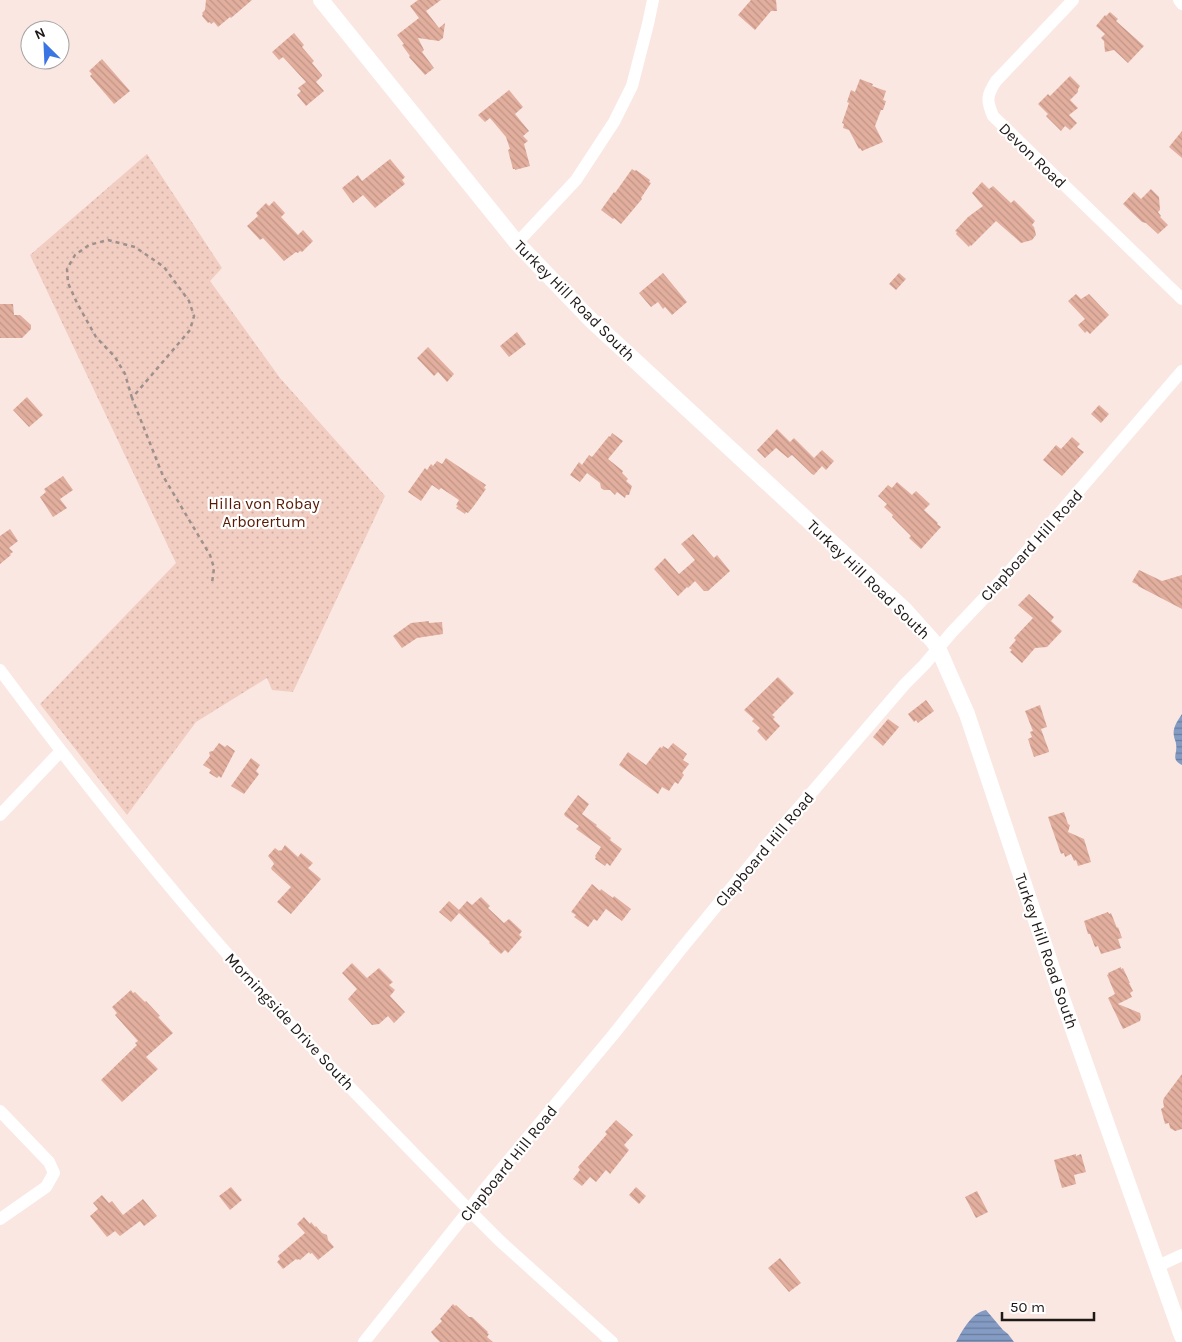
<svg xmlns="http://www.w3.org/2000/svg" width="1182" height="1342" viewBox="0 0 1182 1342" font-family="Karla,sans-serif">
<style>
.park{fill:url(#park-dots)}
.water{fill:url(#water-rules)}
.building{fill:url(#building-back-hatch)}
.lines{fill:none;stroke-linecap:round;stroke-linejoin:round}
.path{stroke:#9e918d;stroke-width:2.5;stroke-dasharray:4 4;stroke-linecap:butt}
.minor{stroke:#fff;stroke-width:12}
.tertiary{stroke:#fff;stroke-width:16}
.labels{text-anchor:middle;stroke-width:4.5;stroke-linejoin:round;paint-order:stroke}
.street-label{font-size:16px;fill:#1e1816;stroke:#fff}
.park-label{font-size:16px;fill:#571a05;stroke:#fff}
</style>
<defs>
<pattern id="park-dots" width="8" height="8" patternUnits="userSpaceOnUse" patternTransform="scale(1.25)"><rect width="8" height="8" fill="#f2cdc1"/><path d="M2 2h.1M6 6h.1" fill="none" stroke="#cfafa5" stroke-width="1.8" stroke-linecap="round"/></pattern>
<pattern id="water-rules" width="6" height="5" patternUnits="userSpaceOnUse" patternTransform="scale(1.25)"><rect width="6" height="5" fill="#849bc3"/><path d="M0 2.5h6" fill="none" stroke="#6b7d9d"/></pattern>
<pattern id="building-back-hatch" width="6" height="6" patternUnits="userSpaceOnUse" patternTransform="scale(1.25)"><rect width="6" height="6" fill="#e2ae9e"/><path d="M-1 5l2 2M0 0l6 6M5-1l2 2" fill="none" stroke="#c19587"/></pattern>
</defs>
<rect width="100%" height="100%" fill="#fae7e1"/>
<path class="park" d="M147 154 222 268 210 281 280 378 385 496 293 692 272 690 267 678 196 722 127 815 40 704 176 563 30 255Z"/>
<path class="water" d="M1182 714V765C1170 759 1178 754 1176 744 1176 741 1174 739 1174 736 1172 728 1178 720 1182 714Z
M986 1310 1003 1330 1008 1334 1014 1342H956C963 1330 971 1313 986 1310Z"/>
<path class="building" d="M206 0H252L231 18 230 17 218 27 214 22 211 24 210 22 208 23 202 16 203 14 202 13 205 10Z
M418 0H441L426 11 439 28 445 23 443 38 439 41 418 38 424 50 422 52 434 68 425 75 409 57 410 56 402 45 404 44 397 35 419 18 410 6Z
M751 0H776L777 11H771L755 30 738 15Z
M1110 12 1118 19 1116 21 1144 46 1128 63 1114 50 1105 52 1104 41 1101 38 1105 34 1096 26 1105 15 1106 16Z
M294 33 304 45 302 47 314 61 312 63 322 75V76L316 82 324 91 306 106 297 95 301 91 298 88 306 82 283 57 279 60 272 52Z
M102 59 130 91 114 104 90 76 92 74 89 71Z
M1070 76 1080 86 1078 89V92L1070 100 1078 108 1069 115 1077 123 1070 130 1065 126 1061 131 1046 116 1048 114 1038 104 1048 94 1050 96Z
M860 79 873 84 872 86 886 91 883 100 886 101 883 110H881L875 126 883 142 862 151 860 148 859 149 849 130 843 128 844 124 842 123 849 103 847 102 851 90 855 92Z
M509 90 523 107 515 114 529 131 523 136 528 141 524 144 530 166 515 170V169H513L508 150 510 149 506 137 490 118 485 122 478 115Z
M1182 131V158L1169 147Z
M390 159 405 177 402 180 405 184 375 208 363 195 353 203 342 188 358 175 362 181Z
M632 169 635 171 636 170 650 180 649 182 651 183 641 198 642 199 621 224 614 218 613 219 601 210 614 192 615 193Z
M982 182 989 189 993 186 1011 203 1014 200 1035 221 1032 225 1034 227 1036 235 1032 240 1021 243 996 221 971 246 970 245 969 247 956 234 957 232 955 231 968 217 983 206 972 193Z
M1151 189 1159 197 1160 210 1158 212 1161 216 1160 217 1168 225 1158 234 1146 223 1142 222 1123 204 1134 192 1141 199Z
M274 201 285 213 281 217 298 235 303 230 313 241 302 252 300 251 298 253 296 252 284 261 263 238 260 240 247 226 258 216 256 213 266 203 269 206Z
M663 273 687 302 672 315 665 307 663 309 658 302 651 307 639 293Z
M899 273 906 279 896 290 889 284Z
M1076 294 1081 299 1089 294 1109 315 1090 334 1087 331 1085 333 1078 325 1085 319 1068 301Z
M0 304H13L14 315H20L31 325V329L22 338H0Z
M517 332 526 344 509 357 500 346Z
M428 347 454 374 447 382 438 372 434 376 417 358Z
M27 397 43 415 29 427 13 410Z
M1099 405 1109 414 1101 423 1091 414Z
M777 429 790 442 794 438 814 458 822 450 834 461 826 470 822 466 814 475 812 474 792 455 788 458 776 448 765 458 757 450Z
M612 433 623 441 608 459 623 471 622 473 628 479 626 481 632 486 629 495H626L625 498 617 492 615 495 610 490H604L601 488 600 483 587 473 580 482 570 475 579 462 582 465 589 455 592 457 609 436 610 437Z
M1072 437 1080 444 1077 447 1084 452 1062 476 1043 460 1056 445 1061 449Z
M446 458 486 485 484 488 486 489 473 507 468 513 466 512 465 514 456 508 458 506 456 505 459 500 441 488 439 490 432 485 421 501 408 492 425 468 427 470 431 464 433 466 437 461 442 464Z
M63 476 73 490 60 499 67 508 53 517 40 497 46 492 44 489Z
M897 482 912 495 916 491 930 504 924 510 938 523 937 524 941 527 921 549 909 538 911 536 892 517 893 515 884 507 887 504 878 496 888 485 892 488Z
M10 529 18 541 9 548 13 552 10 554 11 555 0 564V536Z
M693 534 714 558 717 555 730 571 708 591H704L695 581 688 588 687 587 678 596 654 569 665 558 679 574 695 560 681 544Z
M1139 570 1162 581 1182 575V609L1138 586V585L1132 582Z
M1029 594 1054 617 1051 621 1062 631 1047 647 1035 648 1022 663 1010 652 1012 650 1009 648 1016 640 1014 638 1033 618 1018 605Z
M429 621V623L442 622 443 634 417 638 402 648 393 636 411 623Z
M778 677 794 693 772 715 775 717 773 719 780 726 766 741 757 731 760 728 752 721 754 719 744 710Z
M926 700 934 711 918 723 916 720 914 722 908 714Z
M1040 705 1047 727 1041 729 1049 751V752L1034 757 1028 739 1032 737 1030 732 1033 731 1025 711Z
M888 719 899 727 883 746 873 737Z
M219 743 225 747 227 745 235 751 221 778 219 776 217 778 209 773 211 770 203 765 210 756 209 752 213 751Z
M673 743 687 754 683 760 689 764 682 773 684 775 678 784 675 782 669 791 662 787 658 794 619 765 628 752 646 765 660 747 662 748 663 746 668 749Z
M251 758 260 765 256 771 259 774 244 794 231 786Z
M578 795 589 804 582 814 597 825 596 826 611 838 610 840 622 849 610 866 607 863 605 866 595 859 596 857 595 856 601 847 576 829 579 826 565 816 564 814Z
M1064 812 1068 824 1070 825 1068 832 1084 839 1091 862 1078 866 1076 860 1074 861 1071 854 1065 857 1064 853 1061 854 1048 817Z
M285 845 298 857 301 853 313 863 308 868 321 879 291 914 277 902 291 887 272 870 271 868 274 864 273 862 268 856 275 848 279 851 280 850 281 851Z
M592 884 600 891 601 889 613 898 614 896 631 909 622 921 606 909 597 921 594 919 588 927 574 917 576 915 571 912Z
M481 897 490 906 488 908 504 923 509 919 522 931 519 935 522 937 508 953 505 950 501 954 489 943 490 942 459 913 451 922 439 912 449 901 459 910 467 901 472 905Z
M1108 912 1109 914 1111 913 1117 928 1118 927 1122 938 1118 939 1121 948 1101 954 1098 946 1095 947 1090 934H1088L1084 921Z
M352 963 367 978 379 968 393 982 389 985 395 990 390 996 405 1012 394 1023 388 1016 379 1024 372 1025 348 999 357 989 342 973Z
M1121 967V969L1123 968 1130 983H1129L1133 991 1130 993 1132 997 1118 1004 1140 1013 1141 1017 1140 1021 1123 1029 1108 998 1115 994 1107 975 1109 974 1108 973Z
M131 990 133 993 135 992 145 1002 146 1001 160 1016 158 1017 173 1033 146 1057 158 1069 122 1102 101 1080 137 1045 135 1043 138 1041 115 1015 117 1013 112 1007Z
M1182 1074V1129L1175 1131 1170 1128 1169 1123 1165 1124 1161 1109 1164 1107 1163 1101 1164 1098Z
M616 1120 633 1135 624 1145 629 1150 610 1174 606 1170 596 1182 590 1177 582 1186 573 1179 580 1170 578 1167 607 1134 605 1132Z
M1076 1154V1156L1081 1154 1086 1172 1074 1175 1076 1184 1062 1188 1054 1160Z
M231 1187 242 1200 230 1210 219 1196Z
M636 1187 646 1196 639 1204 629 1195Z
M977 1191 988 1212 976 1218 965 1197Z
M102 1195 109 1203 112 1201 123 1215 143 1199 157 1216 144 1226 140 1221 120 1236 115 1231 107 1237 90 1216 98 1209 93 1203Z
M304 1217 310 1224 311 1222 315 1227 316 1226 322 1233 327 1235 328 1240 334 1247 318 1260 312 1253 310 1254 309 1252 300 1260 299 1259 297 1260 296 1259 283 1269 277 1262 280 1259 278 1256 305 1233 297 1224Z
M780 1258 801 1283 789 1292 768 1268Z
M453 1304 455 1306 456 1305 469 1317H472L488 1332 487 1333 489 1334 487 1337 493 1342H440L434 1336 431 1332 442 1321 440 1319Z"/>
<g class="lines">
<path class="path" d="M132 398 125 374 115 357 96 337 77 303 68 283 67 269 75 255 89 245 108 240 135 247 164 267 189 301 194 316 190 330 132 398 163 476 210 555 214 568 212 583"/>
<path class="minor" d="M1073 0 996 81C987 95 986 100 993 116L1182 299
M1179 0 1182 4
M517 243 576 180 614 122 632 86 648 24 653 0
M0 670C78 775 159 878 246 975 318 1056 394 1133 469 1210L500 1241 612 1342
M0 815 60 752
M0 1111 49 1162 54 1173 46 1187 0 1219
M1158 1266 1182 1255
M364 1342 469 1210 483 1191 613 1035 682 948 764 848 905 684 924 665 952 632 1007 574 1182 371"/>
<path class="tertiary" d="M321 0 517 243 590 319 906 611 932 640 938 648 967 714 1063 1001 1182 1336"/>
</g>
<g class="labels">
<g class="street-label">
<text transform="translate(1033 155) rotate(44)" y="6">Devon Road</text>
<text transform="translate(575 300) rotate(45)" y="6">Turkey Hill Road South</text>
<text transform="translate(1031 545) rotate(-48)" y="6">Clapboard Hill Road</text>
<text transform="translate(869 579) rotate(44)" y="6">Turkey Hill Road South</text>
<text transform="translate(764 849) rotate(-50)" y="6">Clapboard Hill Road</text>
<text transform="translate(1047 951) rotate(71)" y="6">Turkey Hill Road South</text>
<text transform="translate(290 1021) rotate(47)" y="6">Morningside Drive South</text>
<text transform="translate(508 1163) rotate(-51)" y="6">Clapboard Hill Road</text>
</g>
<g class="park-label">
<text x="264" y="509">Hilla von Robay<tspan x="264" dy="18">Arborertum</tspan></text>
</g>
</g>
<g transform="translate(45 45) rotate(336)"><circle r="24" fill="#ffffff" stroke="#a5a3a2"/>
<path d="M0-4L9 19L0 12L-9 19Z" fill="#3b75e4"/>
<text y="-8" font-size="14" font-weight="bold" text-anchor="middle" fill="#1e1816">N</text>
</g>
<path d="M1002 1312v8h92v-8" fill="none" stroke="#1e1816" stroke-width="2.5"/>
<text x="1010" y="1312" font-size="15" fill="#1e1816" stroke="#ffffff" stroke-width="4" paint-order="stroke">50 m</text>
</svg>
